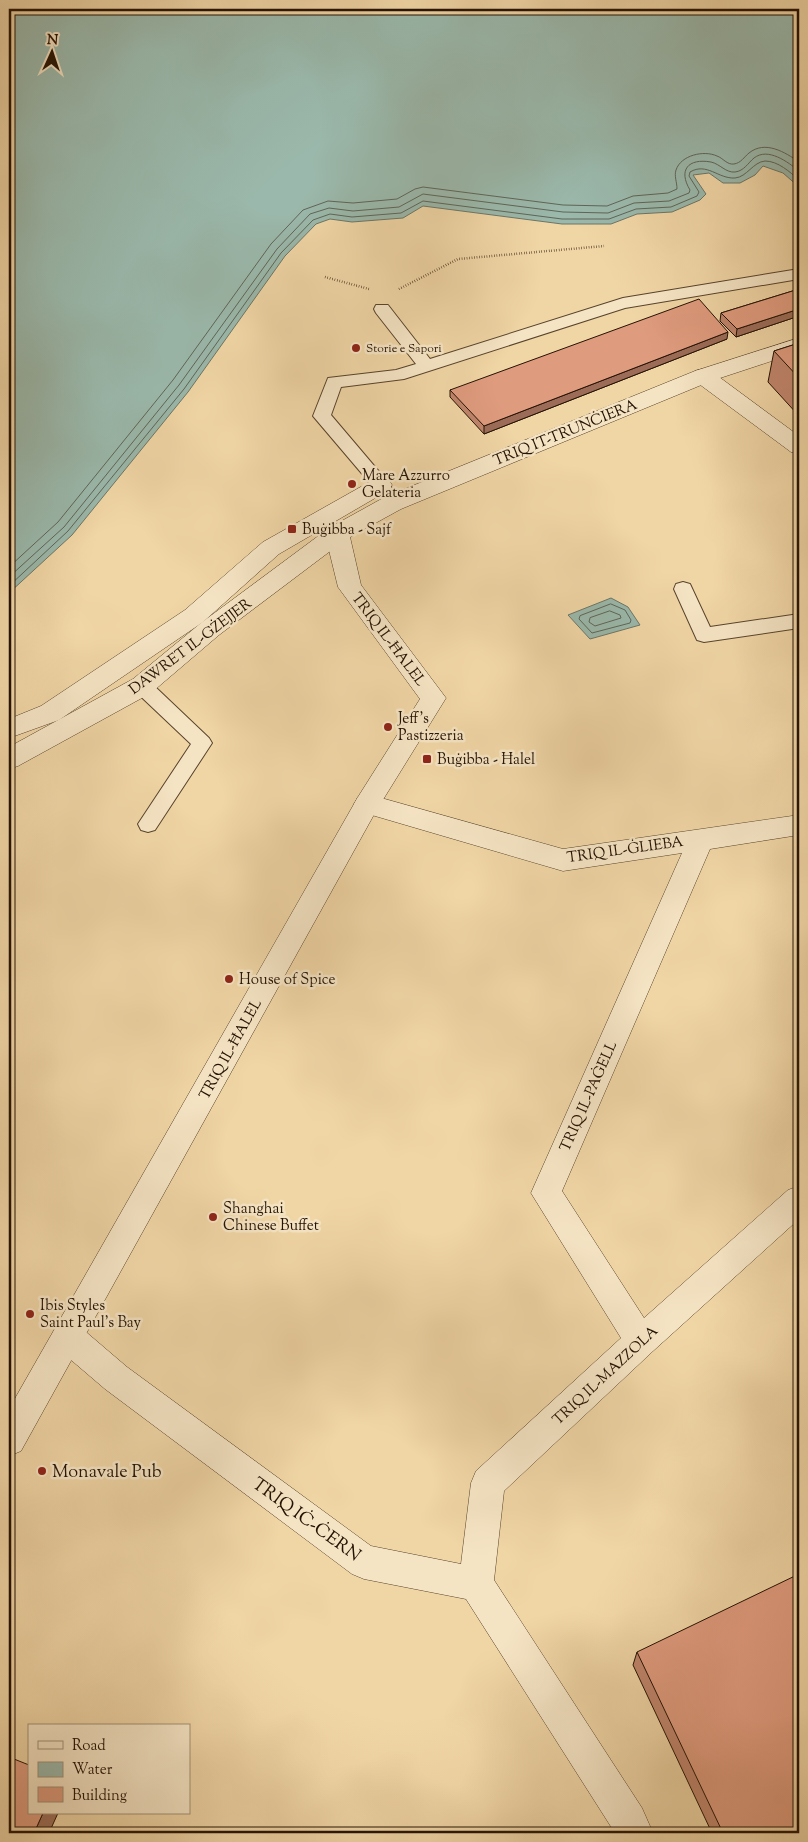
<svg xmlns="http://www.w3.org/2000/svg" width="808" height="1842" viewBox="0 0 808 1842" font-family="'Sorts Mill Goudy',serif">
<style>
.water{fill:#9ab8ab;stroke:#6b7668}
.lines{fill:none;stroke-linecap:round;stroke-linejoin:round}
.shore{stroke:#5f6557;stroke-width:1}
.service-casing{stroke:#57432c;stroke-width:2}
.pedestrian-casing{stroke:#57432c;stroke-width:1}
.minor-casing{stroke:#57432c;stroke-width:1}
.tertiary-casing{stroke:#57432c;stroke-width:1}
.path{stroke:#241203;stroke-width:2.5;stroke-dasharray:0.5 2;stroke-linecap:butt}
.service{fill:#f5e4c4;fill-rule:evenodd}
.pedestrian{fill:#f5e4c4;fill-rule:evenodd}
.minor{fill:#f5e4c4;fill-rule:evenodd}
.tertiary{fill:#f5e4c4;fill-rule:evenodd}
.wall{fill:#c0856c;stroke:#241203}
.shaded-wall{fill:#9c6c58;stroke:#241203}
.building{fill:#df9b7e;stroke:#241203}
.poi-dot{fill:#8f2418;stroke:#f5e4c4;stroke-width:2}
.labels{text-anchor:middle;stroke-width:5;stroke-linejoin:round;paint-order:stroke}
.far-poi-label{font-size:12px;fill:#241203;stroke:#f5e4c4;text-anchor:start}
.street-label{font-size:15px;fill:#241203;stroke:#f5e4c4}
.poi-label{font-size:15px;fill:#241203;stroke:#f5e4c4;text-anchor:start}
.near-poi-label{font-size:18px;fill:#241203;stroke:#f5e4c4;text-anchor:start}
.near-street-label{font-size:18px;fill:#241203;stroke:#f5e4c4}
</style>
<rect width="100%" height="100%" fill="#f0d5a5"/>
<filter id="stains"><feTurbulence type="fractalNoise" baseFrequency=".004" numOctaves="4"/><feColorMatrix values="0 0 0 0 .2 0 0 0 0 .09 0 0 0 0 .02 0 0 0 .5 -.17"/></filter>
<radialGradient id="worn" r=".72"><stop offset=".6" stop-color="#630" stop-opacity="0"/><stop offset="1" stop-color="#630" stop-opacity=".3"/></radialGradient>
<path class="water" d="M9 9H799V187L783 173 763 166 755 175 740 183H723L709 173 693 175 706 194 700 200 672 212 637 214 611 224H562L423 206 403 218 352 222 330 219 316 224 285 256 188 392 72 535 9 593Z
M611 598 628 607 640 625 590 639 568 615Z"/>
<g class="lines">
<path class="shore" d="M9 567 58 522 173 380 271 244 303 210 328 201 353 203 397 199 415 189 423 187 563 205 607 206 633 196 668 193 677 189C677 182 674 176 676 170 681 155 704 150 717 156 723 158 727 165 734 164 741 163 744 157 749 153 765 140 785 152 799 162
M9 577 64 527 179 385 277 249 310 214 329 208 353 211 399 207 423 194 563 212 608 213 634 203 669 201 689 193 690 190C678 170 688 158 711 162 720 164 726 173 735 172 744 171 748 163 754 158 768 147 788 162 799 171
M9 586 68 531 184 389 281 253 313 220 330 214 352 217 401 213 423 201 562 219H609L636 209 671 207 697 196 699 192 689 176 690 172C707 162 718 179 735 178 747 177 753 162 765 161 778 161 790 172 799 180
M611 604 625 610 631 620 630 623 592 633 579 619 580 616Z
M610 611 620 615 621 618 595 626 589 622 590 618Z"/>
<defs>
<path id="service" d="M799 269V279L625 308 404 379 341 387 331 415 387 481 402 503 399 507 393 509 387 507 375 489 313 416 328 378 396 370 416 364 376 313 374 309 376 305H388L430 359 623 298Z
M683 582 690 584 710 627 799 614V628L704 642 697 640 674 589 676 584Z
M142 679 149 681 209 738 212 743 155 830 148 832 141 830 138 824 191 744 135 691 132 686 135 681Z"/>
<path id="pedestrian" d="M381 477 389 480 392 485 389 490 279 554 203 622 59 720 9 738V719L41 706 185 610 263 542 373 480Z"/>
<path id="minor" d="M703 369 711 371 799 436V454L791 452 695 381 692 376 695 371Z
M337 526 345 528 349 534 345 540 219 635 151 693 18 766 9 769V747L133 679 201 623 329 528Z
M367 794 563 849 799 815V835L710 849 562 1191 644 1318 788 1190 799 1186V1219L652 1352 504 1491 494 1580 642 1808 653 1833H615L466 1599 364 1579 352 1574 105 1389 57 1348 52 1337 57 1326 68 1322 79 1326 127 1367 371 1546 461 1564 471 1483 476 1471 621 1338 531 1193 682 853 563 871 358 811 354 804 358 797Z"/>
<path id="tertiary" d="M799 338V352L711 381 401 509 350 537 361 585 446 698 376 811 21 1451 9 1456V1409L358 797 420 699 338 587 325 534 329 528 385 497 695 371Z"/>
</defs>
<use href="#service" class="service-casing"/>
<use href="#pedestrian" class="pedestrian-casing"/>
<use href="#minor" class="minor-casing"/>
<use href="#tertiary" class="tertiary-casing"/>
<path class="path" d="M325 277 369 289
M399 289 458 259 604 246"/>
<use href="#service" class="service"/>
<use href="#pedestrian" class="pedestrian"/>
<use href="#minor" class="minor"/>
<use href="#tertiary" class="tertiary"/>
</g>
<path class="wall" d="M799 289V316L736 337 720 321 721 313Z
M727 339 484 434 450 397V390Z
M799 343V416L768 382 774 351Z
M637 1652 799 1833H712L633 1665Z"/>
<path class="shaded-wall" d="M799 309V316L736 337 737 329Z
M728 332 727 339 484 434V426Z
M43 1813H58L49 1833H34Z"/>
<path class="building" d="M799 289V309L737 329 721 313Z
M699 299 728 332 484 426 450 390Z
M799 343V378L774 351Z
M799 1574V1833H723L637 1652Z
M9 1757 29 1765V1813H43L34 1833H9Z"/>
<g class="poi-dot">
<circle cx="356" cy="348" r="5"/>
<circle cx="352" cy="484" r="5"/>
<rect x="287" y="524" width="10" height="10" rx="2.5"/>
<circle cx="388" cy="727" r="5"/>
<rect x="422" y="754" width="10" height="10" rx="2.5"/>
<circle cx="229" cy="979" r="5"/>
<circle cx="213" cy="1217" r="5"/>
<circle cx="30" cy="1314" r="5"/>
<circle cx="42" cy="1471" r="5"/>
</g>
<g class="labels">
<g class="far-poi-label">
<text x="366" y="352">Storie e Sapori</text>
</g>
<g class="street-label">
<text transform="translate(565 432) rotate(-22)" y="5">TRIQ IT-TRUNĊIERA</text>
<text transform="translate(389 639) rotate(53)" y="5">TRIQ IL-ĦALEL</text>
<text transform="translate(190 646) rotate(-37)" y="5">DAWRET IL-GŻEJJER</text>
<text transform="translate(625 849) rotate(-8)" y="5">TRIQ IL-ĠLIEBA</text>
<text transform="translate(230 1049) rotate(-61)" y="5">TRIQ IL-ĦALEL</text>
<text transform="translate(588 1096) rotate(-66)" y="5">TRIQ IL-PAĠELL</text>
<text transform="translate(605 1375) rotate(-43)" y="5">TRIQ IL-MAZZOLA</text>
</g>
<g class="poi-label">
<text x="362" y="480">Mare Azzurro<tspan x="362" dy="17">Gelateria</tspan></text>
<text x="302" y="534">Buġibba - Sajf</text>
<text x="398" y="723">Jeff's<tspan x="398" dy="17">Pastizzeria</tspan></text>
<text x="437" y="764">Buġibba - Ħalel</text>
<text x="239" y="984">House of Spice</text>
<text x="223" y="1213">Shanghai<tspan x="223" dy="17">Chinese Buffet</tspan></text>
<text x="40" y="1310">Ibis Styles<tspan x="40" dy="17">Saint Paul's Bay</tspan></text>
</g>
<g class="near-poi-label">
<text x="52" y="1477">Monavale Pub</text>
</g>
<g class="near-street-label">
<text transform="translate(307 1519) rotate(36)" y="6">TRIQ IĊ-ĊERN</text>
</g>
</g>
<rect width="808" height="1842" fill="none" stroke="#f0d5a5" stroke-width="30"/>
<rect x="10" y="10" width="788" height="1822" fill="none" stroke="#241203" stroke-width="2.5"/>
<rect x="15" y="15" width="778" height="1812" fill="none" stroke="#241203"/>
<rect x="28" y="1724" width="162" height="90" fill="#f5e4c4" stroke="#a19077"/>
<rect x="38" y="1741" width="25" height="8" fill="#f5e4c4" stroke="#a19077"/>
<text x="72" y="1750" font-size="15" fill="#241203">Road</text>
<rect x="38" y="1762" width="25" height="15" fill="#9ab8ab" stroke="#a19077"/>
<text x="72" y="1774" font-size="15" fill="#241203">Water</text>
<rect x="38" y="1787" width="25" height="15" fill="#df9b7e" stroke="#a19077"/>
<text x="72" y="1800" font-size="15" fill="#241203">Building</text>
<g transform="translate(52 52) rotate(3)" stroke="#f5e4c4" stroke-width="4" paint-order="stroke">
<path d="M0-4L9 19L0 12L-9 19Z" fill="#241203"/>
<text y="-8" font-size="14" font-weight="bold" text-anchor="middle" fill="#241203">N</text>
</g>
<rect width="100%" height="100%" filter="url(#stains)"/>
<rect width="100%" height="100%" fill="url(#worn)"/>
</svg>
